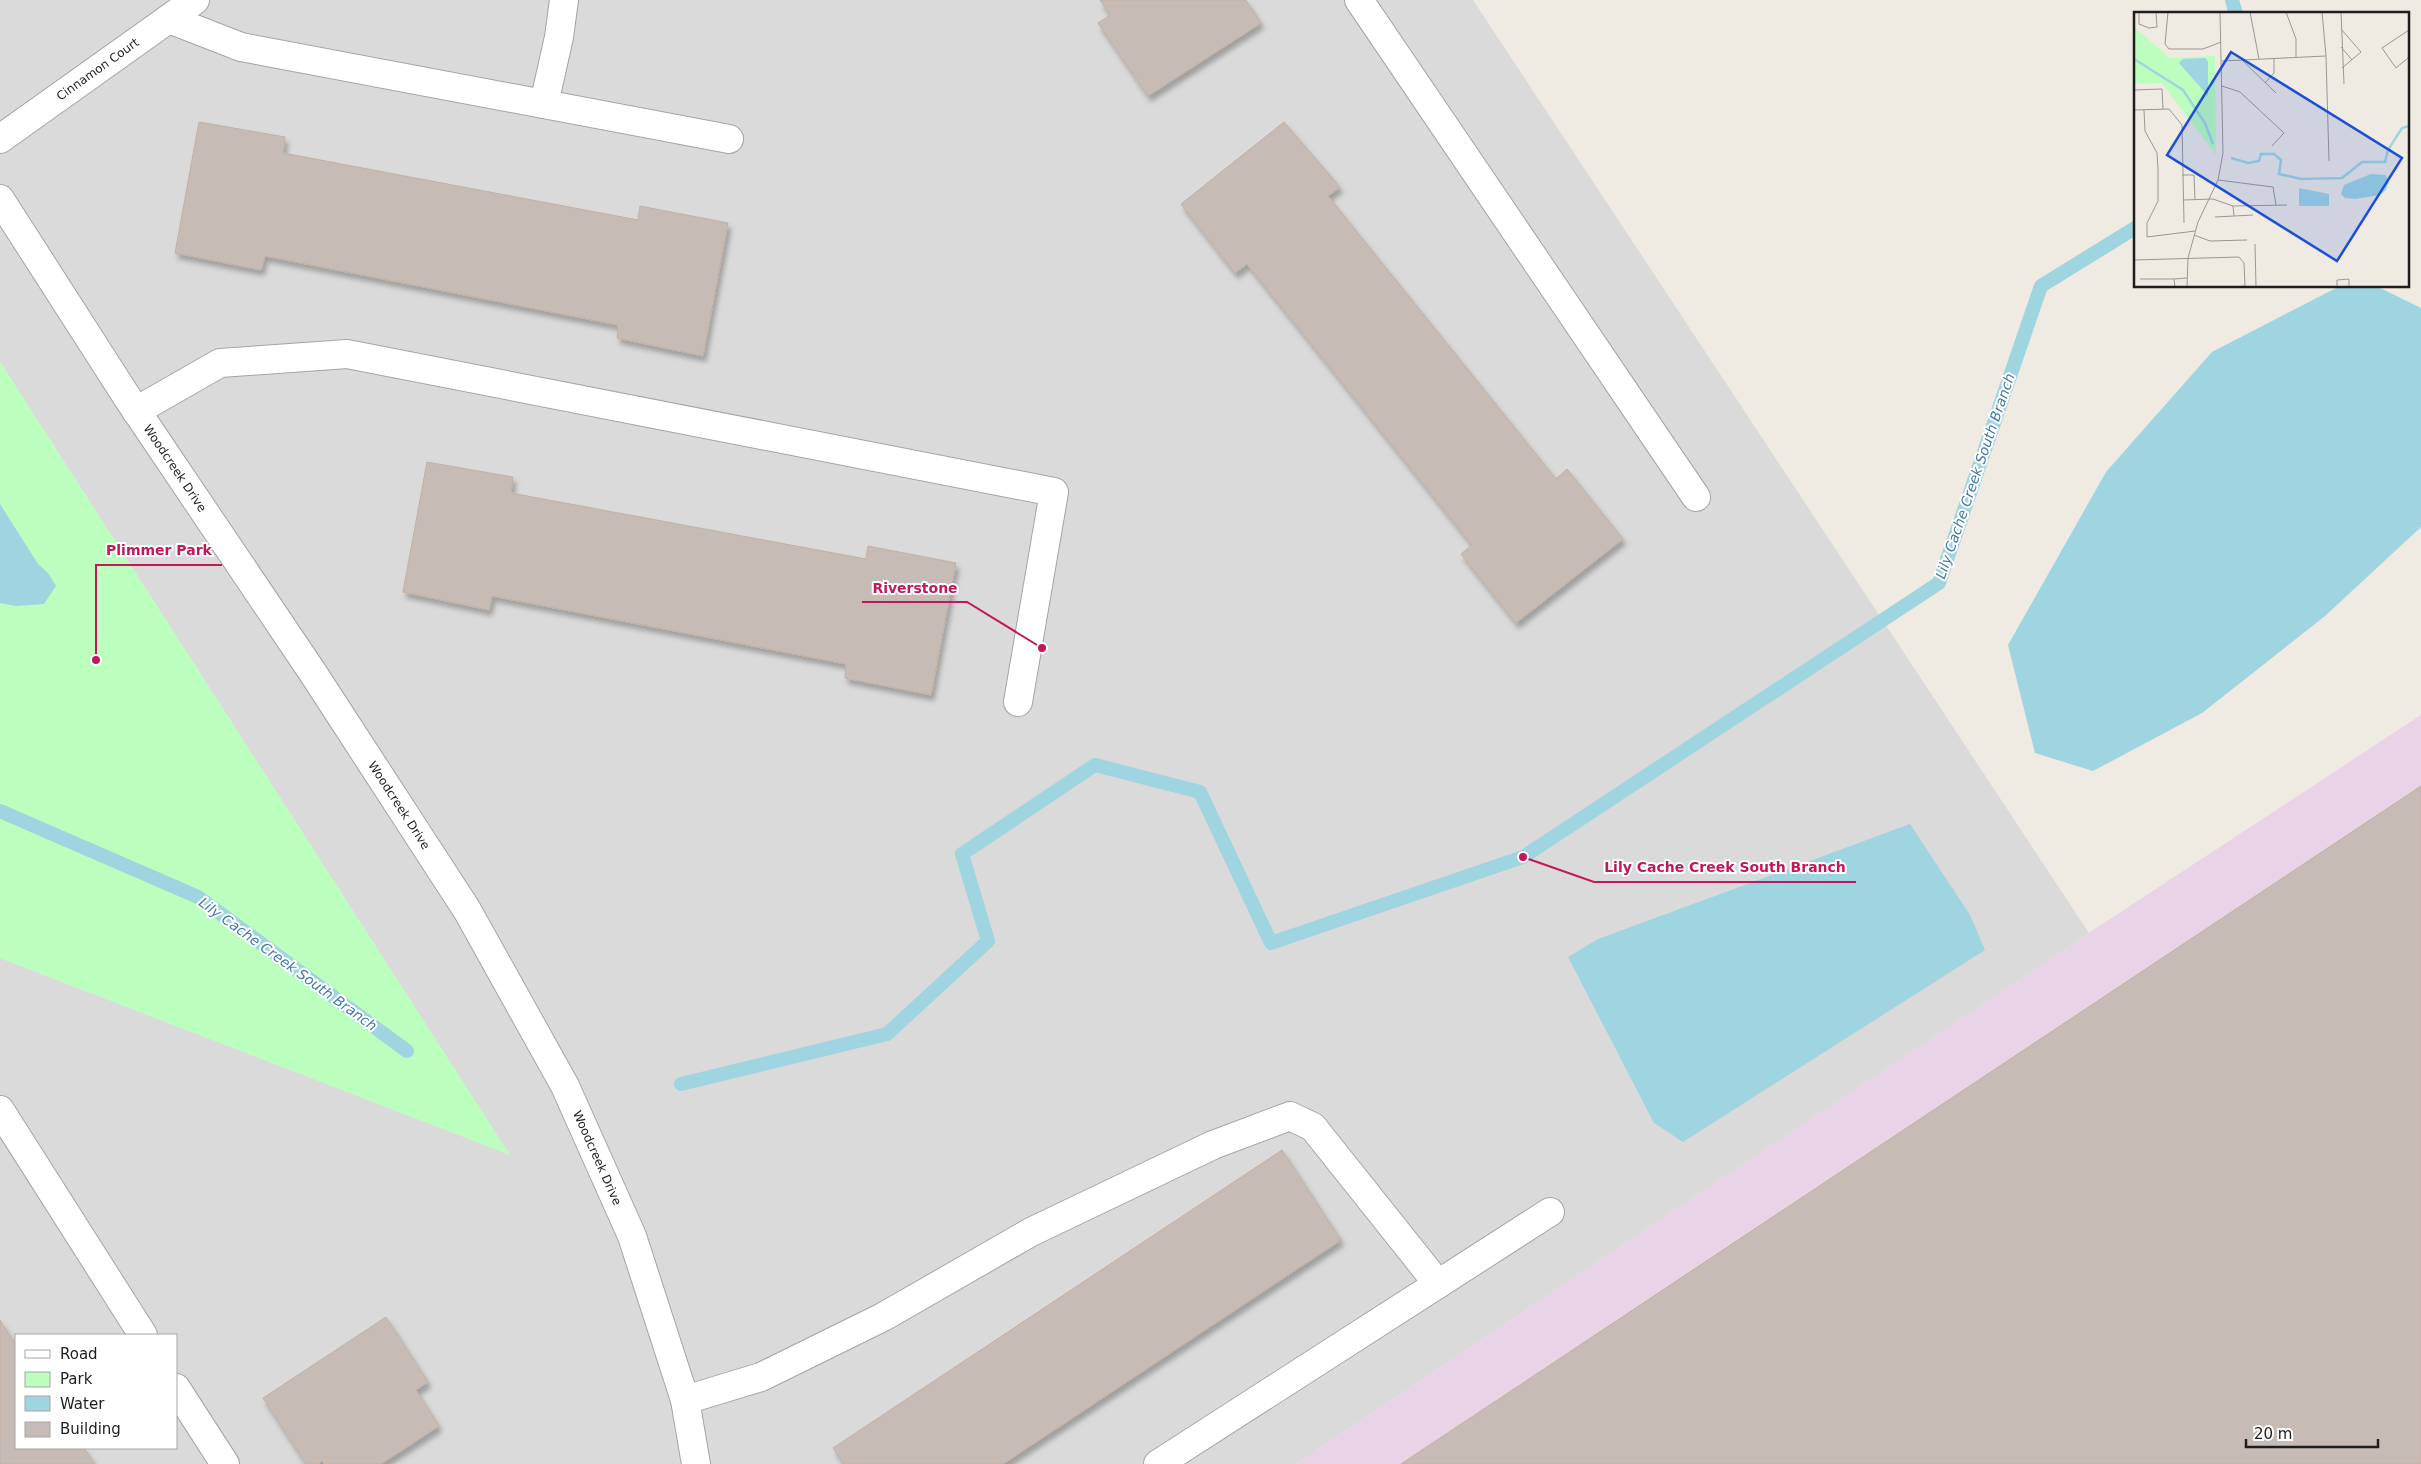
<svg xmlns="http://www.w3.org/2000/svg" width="2421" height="1464" viewBox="0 0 2421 1464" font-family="'DejaVu Sans',sans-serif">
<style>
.residential{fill:#dbdada;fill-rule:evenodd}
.industrial{fill:#e9d3e6}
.park{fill:#bbfebd}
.water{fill:#9fd4e1}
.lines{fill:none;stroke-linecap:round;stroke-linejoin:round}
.stream{stroke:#9fd4e1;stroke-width:14}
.building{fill:#c7bcb5;stroke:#c2b0a3;filter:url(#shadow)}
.minor-casing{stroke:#a4a4a4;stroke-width:30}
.minor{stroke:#fff;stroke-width:28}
.labels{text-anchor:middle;stroke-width:4;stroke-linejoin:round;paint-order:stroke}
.street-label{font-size:12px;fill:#1d1d1d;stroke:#fff}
.water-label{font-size:14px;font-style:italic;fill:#407aac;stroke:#fff}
.inset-river{fill:none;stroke:#9fd4e1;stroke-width:2.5}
.inset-road{fill:none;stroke:#9b9893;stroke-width:1}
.view{fill:#1d4ed8;fill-opacity:0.15;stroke:#1d4ed8;stroke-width:2.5}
.inset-edge{fill:none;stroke:#1d1d1d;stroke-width:2.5}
.leader{fill:none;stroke:#c2185b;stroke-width:2}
.callout-dot{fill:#c2185b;stroke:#fff;stroke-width:2}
.callout-label{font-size:14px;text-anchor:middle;font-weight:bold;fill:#c2185b;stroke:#fff;stroke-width:4;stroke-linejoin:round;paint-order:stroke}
</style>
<defs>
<filter id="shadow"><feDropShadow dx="3" dy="5.5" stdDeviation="2.5" flood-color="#0004"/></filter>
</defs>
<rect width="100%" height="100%" fill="#efeae2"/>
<path class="residential" d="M0 0H1473L2089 933 1296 1464H0V958L509 1154 0 362ZM16 1335H176V1448H16Z"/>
<path class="industrial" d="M2421 715V1464H1296L2089 933Z"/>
<path class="park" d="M0 362 510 1155 0 958Z"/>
<path class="water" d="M2340 286H2376L2421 308V527L2325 616 2202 713 2093 771 2035 753 2008 645 2106 472 2212 352Z
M0 504 38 564 48 573 56 586 44 604 16 606 0 603Z
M1910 824 1970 915 1985 950 1683 1142 1654 1123 1568 957 1598 939Z"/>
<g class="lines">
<path class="stream" d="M2232 0 2236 14
M0 811 198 897 407 1051
M681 1084 887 1034 988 941 962 854 1095 765 1200 792 1271 943 1523 857 1939 583 2041 286 2135 228"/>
</g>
<path class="building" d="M1100 0H1246L1261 23 1148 96 1098 23 1110 15Z
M199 122 285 137 283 153 638 220 640 206 728 223 703 356 617 338 618 325 265 256 261 270 175 253Z
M1284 122 1340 187 1328 196 1556 479 1567 469 1623 539 1516 623 1461 554 1472 545 1247 264 1235 273 1181 204Z
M427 462 513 477 511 493 866 559 868 546 956 563 931 695 845 678 846 664 492 596 489 610 403 592Z
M2421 786V1464H1401Z
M1282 1150 1341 1240 1003 1464H844L833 1448Z
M386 1317 428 1382 416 1390 439 1426 381 1464H324L322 1461 318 1464H306L263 1398Z
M0 1320 16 1345V1448H84L95 1464H0Z"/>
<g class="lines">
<defs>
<g id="minor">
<path d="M1359 0 1696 497"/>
<path d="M169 19 241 47 729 139"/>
<path d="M544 104 559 37 564 0"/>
<path id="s1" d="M0 139 195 0"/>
<path id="s2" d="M0 199 127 397 313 673 467 910 565 1086 632 1236 685 1400 696 1464"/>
<path d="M136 411 220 363 347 354 1054 492 1018 702"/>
<path d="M0 1110 143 1335"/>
<path d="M176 1388 225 1464"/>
<path d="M685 1400 761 1377 883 1317 1031 1232 1213 1145 1290 1116 1313 1127 1438 1284"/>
<path d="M1158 1464 1550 1212"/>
</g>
</defs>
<use href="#minor" class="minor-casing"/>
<use href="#minor" class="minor"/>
</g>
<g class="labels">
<g class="street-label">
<text dy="4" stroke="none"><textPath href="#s1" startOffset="120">Cinnamon Court</textPath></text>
<text dy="4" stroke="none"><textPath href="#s2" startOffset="321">Woodcreek Drive</textPath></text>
<text dy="4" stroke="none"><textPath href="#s2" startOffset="726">Woodcreek Drive</textPath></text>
<text dy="4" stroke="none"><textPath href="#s2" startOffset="1131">Woodcreek Drive</textPath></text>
</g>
<g class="water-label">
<text transform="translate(1975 476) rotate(-71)" y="5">Lily Cache Creek South Branch</text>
<text transform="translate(288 964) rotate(36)" y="5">Lily Cache Creek South Branch</text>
</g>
</g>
<g transform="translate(2134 12)">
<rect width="275" height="275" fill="#efeae2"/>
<path d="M0 15 36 46 81 44 82 143 28 71 0 72Z" fill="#bbfebd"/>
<path d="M71 46 74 50V84L45 51 49 47ZM237 162 251 163 255 169 252 178 246 183 221 187 211 186 207 182 210 173ZM165 176 195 182V194H165Z" fill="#9fd4e1"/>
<path class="inset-river" d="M0 47 49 78 71 111 79 132M97 146 114 151 125 149 127 142H140L147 148 145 162 167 167 208 166 228 150H251L254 138 268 116 275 114"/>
<path class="inset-road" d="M5 0V12L15 16 23 15 22 0M34 0 31 32 35 37H69L87 30M116 0 125 47M152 0 162 27V45M207 0 210 72M207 17 227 40 208 56M275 18 248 36 262 56 275 45M207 35 218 48M192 44 195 149M108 48 142 81M88 49 192 44 188 0M131 71 140 61V46M88 74 106 80 150 121 138 134M0 78 28 77 29 97M0 98 35 97 48 113 50 211M10 98 11 119 23 141 24 157V189L13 211V225L61 219M275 130V170M48 163H60L61 187M84 168 139 175 142 193M49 188 79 187 99 194 153 193M99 194 100 204 119 203M81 205 100 204M60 223 76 229 113 228M121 232 122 275M0 248 105 245 110 251 111 274 101 275M6 267H40M41 275 40 267 53 266M53 275 54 246 64 210 84 168 89 141 86 0M203 275V268L215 267V275"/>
<path class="view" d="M97 40 268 146 203 249 33 143Z"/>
<rect width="275" height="275" class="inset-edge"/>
</g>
<path class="leader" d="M96 660L96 565H222M1042 648L967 602H862M1523 857L1594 882H1856"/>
<g class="callout-dot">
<circle cx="96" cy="660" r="5"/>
<circle cx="1042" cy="648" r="5"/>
<circle cx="1523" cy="857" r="5"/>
</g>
<g class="callout-label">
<text x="159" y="555">Plimmer Park</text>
<text x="915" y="593">Riverstone</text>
<text x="1725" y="872">Lily Cache Creek South Branch</text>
</g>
<rect x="15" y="1334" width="162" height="115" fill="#ffffff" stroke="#a5a5a5"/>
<rect x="25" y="1350" width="25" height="8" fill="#ffffff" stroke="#a5a5a5"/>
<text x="60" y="1359" font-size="15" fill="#1d1d1d">Road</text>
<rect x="25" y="1372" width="25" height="15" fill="#bbfebd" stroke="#a5a5a5"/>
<text x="60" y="1384" font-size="15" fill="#1d1d1d">Park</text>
<rect x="25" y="1396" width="25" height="15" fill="#9fd4e1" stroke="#a5a5a5"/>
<text x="60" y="1409" font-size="15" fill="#1d1d1d">Water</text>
<rect x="25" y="1422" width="25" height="15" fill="#c7bcb5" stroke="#a5a5a5"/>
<text x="60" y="1434" font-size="15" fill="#1d1d1d">Building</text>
<path d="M2246 1439v8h132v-8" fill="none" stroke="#1d1d1d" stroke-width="2.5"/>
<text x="2254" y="1439" font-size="15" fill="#1d1d1d" stroke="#ffffff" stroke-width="4" paint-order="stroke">20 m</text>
</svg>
